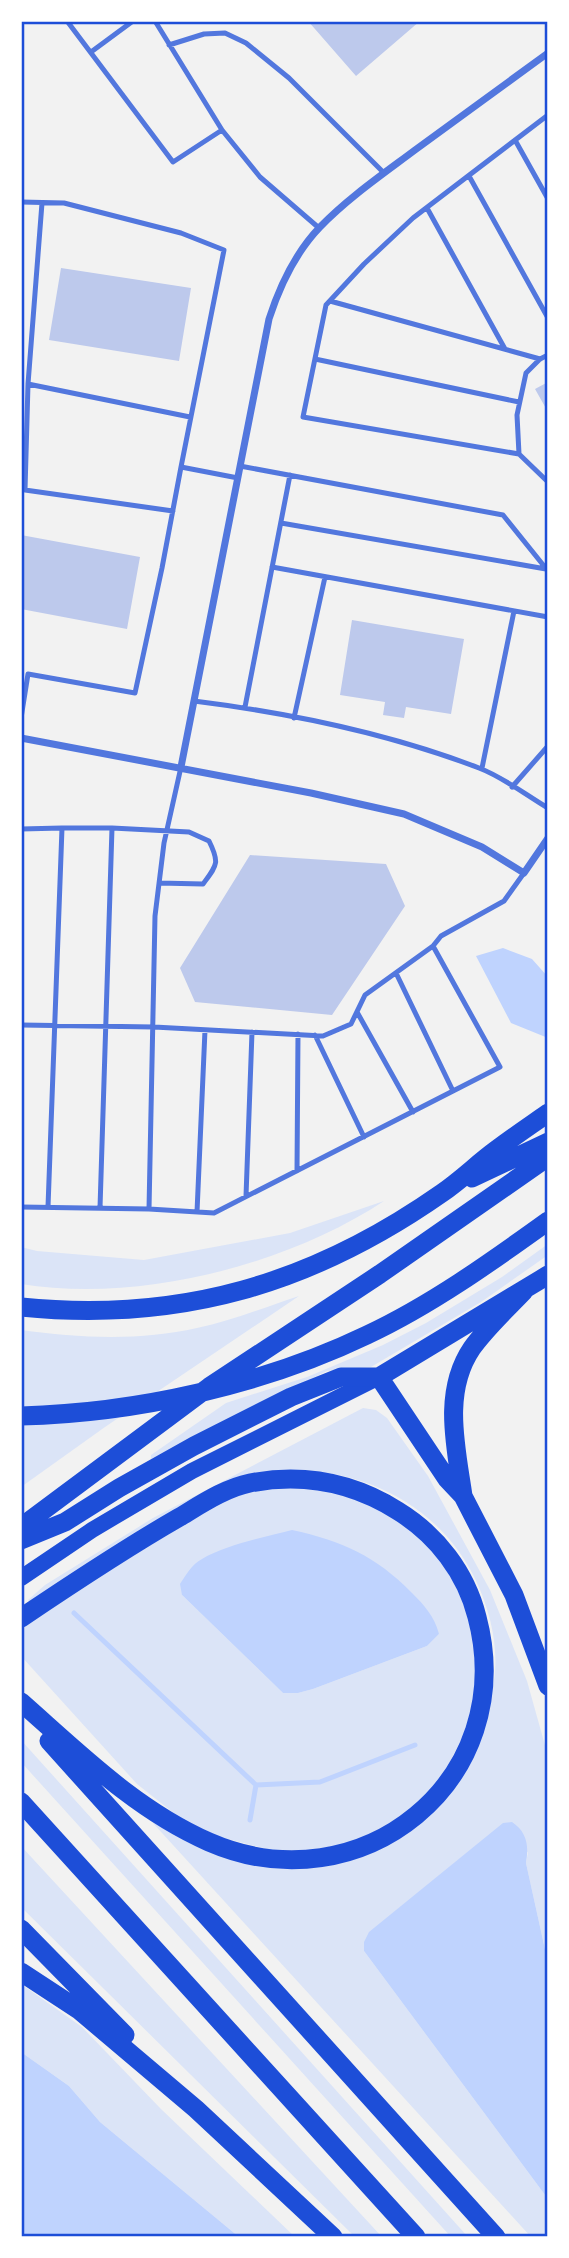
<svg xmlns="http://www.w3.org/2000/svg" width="569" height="2258" viewBox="0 0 569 2258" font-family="Lato,sans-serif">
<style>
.green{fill:#dbe4f7;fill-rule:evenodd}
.water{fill:#bfd3fe}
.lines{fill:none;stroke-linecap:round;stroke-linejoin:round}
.stream{stroke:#bfd3fe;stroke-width:5}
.building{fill:#bdc9ec}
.service{stroke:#5277de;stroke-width:5}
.minor{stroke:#5277de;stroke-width:7}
.primary{stroke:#1d4ed8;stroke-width:16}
.motorway{stroke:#1d4ed8;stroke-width:19}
.neatline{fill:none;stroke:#1d4ed8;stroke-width:2.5}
</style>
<rect width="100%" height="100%" fill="#f2f2f2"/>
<path class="green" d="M384 1201C285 1266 139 1303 21 1284V1247L37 1251 144 1260 290 1233Z
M548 1244V1255L481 1302 371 1367 327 1371 151 1459V1455L226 1403 307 1377 383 1345 426 1323 502 1277Z
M299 1296 105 1427 21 1487V1330C79 1338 140 1341 197 1328 232 1321 265 1307 299 1296Z
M363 1408 376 1410 387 1418 428 1476 490 1590 527 1681 548 1756V1963L526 1863 528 1852 364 1951 548 2199V2237H531L152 1822C227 1861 290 1888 374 1851 388 1844 408 1836 418 1823 432 1806 441 1783 452 1764 463 1745 482 1719 489 1699 499 1673 496 1642 489 1616 462 1516 372 1463 271 1471L30 1602 28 1600 45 1585 153 1518Z
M278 1487 328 1491 362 1499 414 1531 442 1563 455 1585 468 1615 476 1666 474 1699 463 1736 442 1777 410 1811 354 1843 309 1850H271L220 1837 180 1818 137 1784 21 1656V1628L70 1594 220 1503 245 1493ZM182 1595 439 1634 427 1646 313 1689 298 1693H283Z
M21 1740 468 2237H451L21 1762Z
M21 1846 382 2237H355L21 1907Z
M21 1984 82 2027 161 2109 295 2237H239L100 2122 69 2086 21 2052Z"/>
<path class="water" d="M503 948 532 959 548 977V1038L511 1023 476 956Z
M292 1530C342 1541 376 1556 412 1593 425 1606 434 1616 439 1634L427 1646 313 1689 298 1693H283L182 1595 180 1584C186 1575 192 1564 202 1559 226 1545 265 1537 292 1530Z
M512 1822C527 1832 529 1846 526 1863L548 1963V2199L364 1951V1942L369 1932 503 1823Z
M21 2052 69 2086 100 2122 239 2237H21Z"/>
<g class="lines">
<path class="stream" d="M74 1613 256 1785 320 1782 415 1745
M250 1820 256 1785"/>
</g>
<path class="building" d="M308 21H420L356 76Z
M61 268 191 288 179 361 49 340Z
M548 382V412L535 389Z
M21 535 140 557 127 629 21 609Z
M352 620 464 639 451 714 406 707 404 718 383 715 385 702 340 695Z
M250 855 386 864 405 906 332 1015 195 1002 180 968Z"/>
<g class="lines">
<path class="service" d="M67 21 173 162 222 130
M155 21 222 130 260 177 319 228
M169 45 204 34 225 33 246 43 289 78 384 173
M91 52 133 21
M548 115 413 218 364 264 326 305 303 417 519 454 548 482
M515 140 548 199
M469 176 548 318
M21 202 64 203 181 233 224 250 181 467 238 478
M42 203 28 384 190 417
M427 208 505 349
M330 301 540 359
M315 359 519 402
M28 384 25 490 173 511
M519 454 517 415 526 373 540 359 548 355
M240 466 503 515 548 571
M281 523 546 569
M272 567 548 617
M194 701C290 713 388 733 479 768 503 777 526 795 548 808
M245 707 290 475
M21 718 28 674 135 693 162 568 181 467
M294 718 325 577
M482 768 514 611
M512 787 548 746
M112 828 189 832 209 841C220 863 217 865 203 884L159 883
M21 829 62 828
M396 973 453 1091
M357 1012 413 1112
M21 1025 154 1027 323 1036 351 1024 365 995 433 946 441 936 504 901 524 873
M315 1035 364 1137
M297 1171 298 1034
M246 1196 252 1032
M21 1207 149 1209 214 1213 500 1067 433 946
M48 1207 62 828H112L100 1208
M149 1209 155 916 164 843 181 767
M197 1212 205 1030"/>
<path class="minor" d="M21 738 311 793 404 814 482 847 524 873 548 838
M181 767 269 319C280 285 295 253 320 227 348 198 383 174 415 150 459 118 504 85 548 53"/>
<path class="primary" d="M21 1578 92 1530 192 1471 379 1377"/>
<path class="motorway" d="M472 1178 548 1142
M21 1307C180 1323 312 1284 442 1193 461 1180 477 1164 496 1150 513 1137 531 1125 548 1113
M379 1377 447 1479 463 1496 514 1595 548 1686
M379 1377 548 1275
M21 1416C136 1413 263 1385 367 1335 431 1305 491 1262 548 1221
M463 1496C456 1447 442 1392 472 1348 487 1327 507 1309 524 1291
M21 1527 209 1387 380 1274 548 1157
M21 1540 65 1522 119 1488 194 1446 291 1397 341 1377H379
M21 1618C73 1583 124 1549 178 1518 200 1505 225 1488 250 1483 303 1473 352 1482 398 1511 437 1535 466 1573 477 1617 520 1780 361 1908 209 1842 136 1810 80 1754 21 1702
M49 1741 496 2237
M21 1802 416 2237
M21 1929 125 2035
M21 1972 79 2010 196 2109 333 2237"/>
</g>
<rect width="569" height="2258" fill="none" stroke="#ffffff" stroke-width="46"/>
<rect x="23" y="23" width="523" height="2212" class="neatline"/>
</svg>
